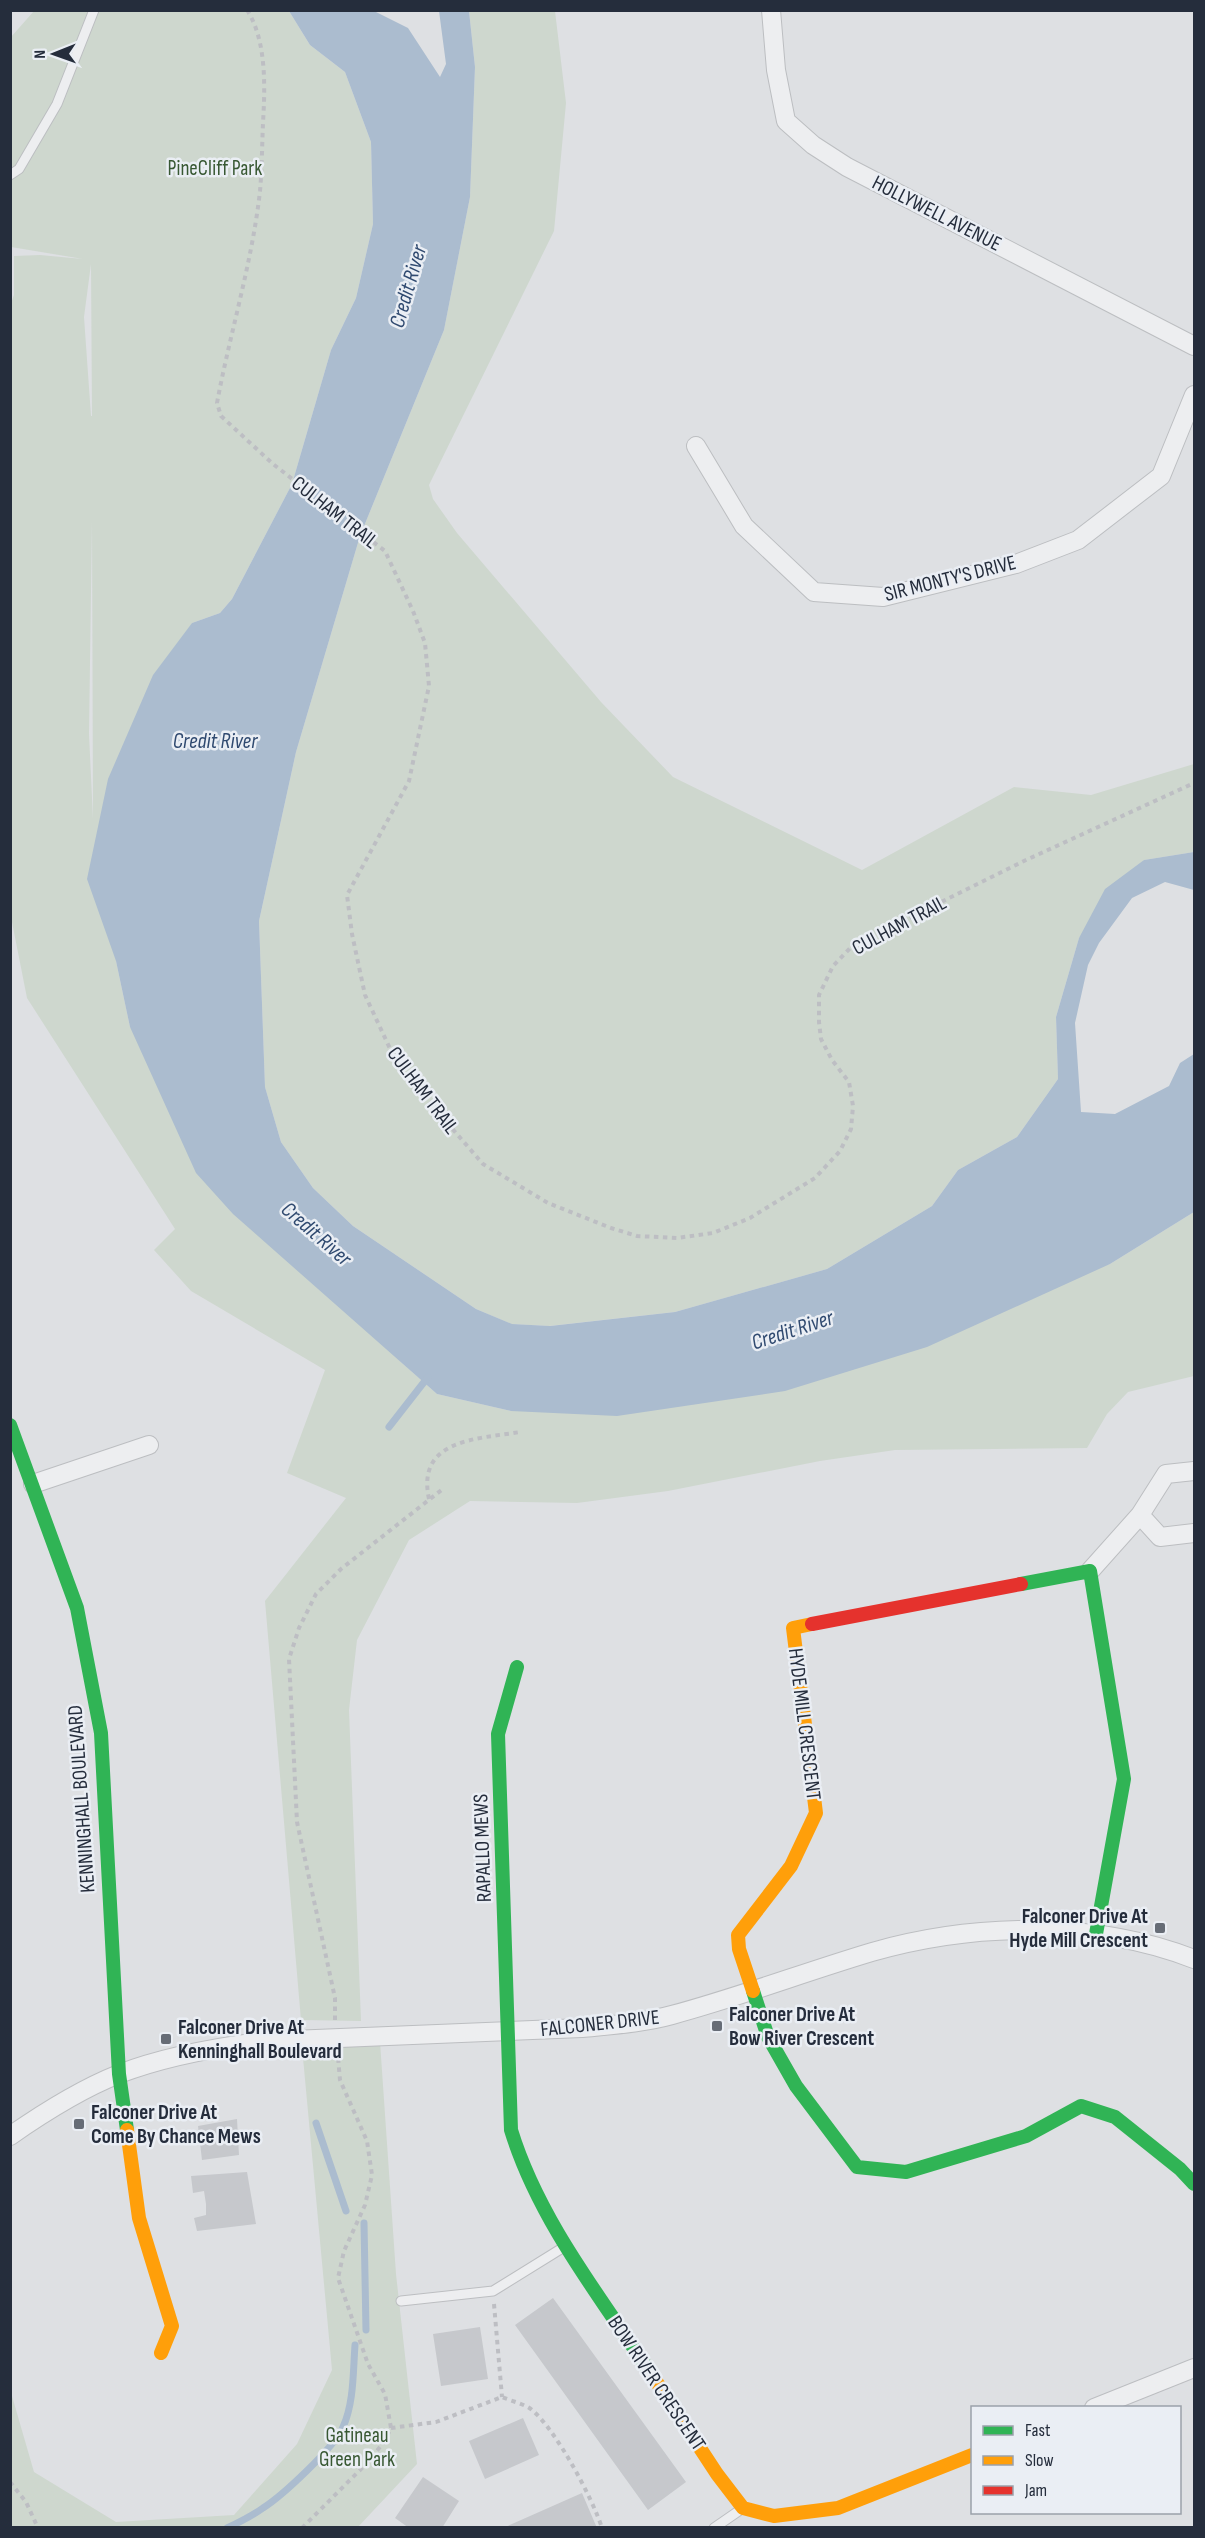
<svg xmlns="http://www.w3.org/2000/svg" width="1205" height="2538" viewBox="0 0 1205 2538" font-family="'Sofia Sans Condensed',sans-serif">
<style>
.green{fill:#ced7ce;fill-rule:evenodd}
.water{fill:#abbccf}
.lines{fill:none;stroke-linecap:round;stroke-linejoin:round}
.stream{stroke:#abbccf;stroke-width:7}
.building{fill:#c6c8cc}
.lane-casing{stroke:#bcbec1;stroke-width:11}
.street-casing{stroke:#bcbec1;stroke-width:20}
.path{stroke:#bdbec3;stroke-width:4;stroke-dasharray:4.5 4.5;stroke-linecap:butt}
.lane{stroke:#edeef0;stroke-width:9}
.street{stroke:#edeef0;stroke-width:18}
.fast{stroke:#30b455;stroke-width:14}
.slow{stroke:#ff9f0a;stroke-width:14}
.jam{stroke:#e5322d;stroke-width:14}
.poi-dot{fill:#666c76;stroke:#eaeef4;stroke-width:2}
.labels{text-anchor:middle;stroke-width:5;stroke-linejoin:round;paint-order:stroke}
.park-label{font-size:21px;fill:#385833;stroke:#eaeef4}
.street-label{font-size:21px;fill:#252d3c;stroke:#eaeef4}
.poi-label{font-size:21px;font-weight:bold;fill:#252d3c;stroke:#eaeef4;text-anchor:start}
.water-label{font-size:22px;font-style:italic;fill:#304a70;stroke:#eaeef4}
</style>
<rect width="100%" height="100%" fill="#dee0e3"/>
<path class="green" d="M34 11H289L310 45 345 72 371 142 373 224 356 298 331 350 292 484 232 599 220 613 192 623 116 961 130 1027 401 1362 437 1394 511 1411 1110 1264 1194 1212V1376L1128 1392 1107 1414 1087 1448 895 1450 820 1461 668 1491 577 1503 470 1501 409 1540 357 1640 349 1710 361 2021 301 2020 265 1601 346 1498 287 1473 325 1370 191 1291 154 1250 175 1229 27 998 11 917 10 306 14 295V256L40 255 83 259 11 247V37ZM91 264 92 416H91L84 317ZM92 520V521L93 819 89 734Z
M469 11H555L566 103 554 231 429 485 433 499 457 533 601 702 673 777 862 870 1014 787 1091 795 1194 764V852L1144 860 1079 938 1056 1017 1058 1079 1017 1137 958 1170 932 1206 827 1269 675 1312 549 1326 511 1324 476 1309 353 1226 313 1188 281 1142 265 1087 259 921 296 752 360 536 444 330 470 197 475 67Z
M380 2042 396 2274 417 2464 358 2527H11L10 2382 12 2396 34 2472 116 2522 234 2515 297 2444 332 2370 302 2047Z"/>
<path class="water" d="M289 11H374L408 28 440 77 446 64 439 11H469L475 67 470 197 444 330 360 536 296 752 259 921 265 1087 281 1142 313 1188 353 1226 476 1309 512 1324 550 1326 675 1312 827 1269 932 1206 958 1170 1017 1137 1058 1079 1056 1017 1079 938 1105 889 1144 860 1194 852V890L1165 882 1132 898 1099 943 1088 965 1075 1023 1081 1112 1115 1114 1169 1086 1180 1063 1194 1054V1212L1110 1264 927 1347 785 1391 617 1416 511 1411 437 1394 233 1214 196 1173 130 1027 116 961 87 879 108 779 153 675 192 623 220 613 232 599 292 484 331 350 356 298 373 224 371 142 345 72 310 45Z"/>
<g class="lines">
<path class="stream" d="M389 1427 428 1377
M316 2123 346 2211
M364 2223 366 2330
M227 2528C240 2522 252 2516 263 2508 282 2496 335 2447 343 2427 354 2403 353 2372 355 2345"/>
</g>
<path class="building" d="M237 2119 239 2155 202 2160 198 2126Z
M247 2172 256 2224 197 2231 194 2218 206 2215V2204L204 2191 193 2193 191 2176Z
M553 2298 686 2482 648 2510 515 2325Z
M480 2327 488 2379 441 2386 433 2334Z
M523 2418 539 2455 485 2479 469 2441Z
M423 2477 459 2501 442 2528H409L395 2518Z
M582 2493 597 2528H503Z"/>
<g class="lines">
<defs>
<path id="lane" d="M10 175 19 169 57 104 94 10
M401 2301 493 2291 564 2247
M714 2528 743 2508"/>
<path id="street" d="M771 10 776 70 786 121 813 145 847 167 1194 346
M696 446 744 526 814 592 883 597 1016 564 1078 540 1161 476 1194 395
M33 1484 149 1445
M1140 1515 1160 1537 1194 1533
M1090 1571 1140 1515 1166 1474 1194 1471
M10 2136C43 2113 81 2089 119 2074 166 2056 217 2047 267 2041L582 2028C612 2025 643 2023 672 2015 739 1997 805 1972 872 1952 974 1923 1094 1920 1194 1959
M1094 2408 1194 2368"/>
</defs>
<use href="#lane" class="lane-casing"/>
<use href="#street" class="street-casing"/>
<path class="path" d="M247 10C267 41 265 88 263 123 262 145 262 169 260 191 252 263 230 333 217 403L221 416 273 464 385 551 413 611 425 643 429 686 409 781 347 895 352 934 365 995 393 1055 436 1110 483 1164 548 1203 611 1228 637 1236 677 1238 713 1233 750 1218 815 1178 840 1151 851 1129 853 1106 849 1082 832 1060 821 1039 819 1022V995L833 966 852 946 1026 860 1194 783
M429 1499C416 1439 477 1439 520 1432
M335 2020V1998L297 1822 289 1659 299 1628 316 1594 341 1569 444 1488
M494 2304 502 2397
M391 2428 436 2422 502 2397C511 2401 525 2404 532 2410 556 2430 592 2497 602 2528
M10 2482 26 2502 38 2528
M302 2528 367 2463 384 2442 391 2428 385 2394 368 2364 338 2278 344 2251 365 2205 372 2175 367 2141 340 2080 338 2057"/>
<use href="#lane" class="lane"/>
<use href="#street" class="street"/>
<path class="fast" d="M10 1425 77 1608 101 1733 119 2074 127 2130
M1021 1584 1090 1571 1124 1779 1096 1934
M517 1667 498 1734 511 2130C538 2218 598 2294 648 2369
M753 1991 768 2037 796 2086 857 2167 906 2172 1026 2136 1081 2106 1115 2117 1180 2169 1194 2184"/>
<path class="slow" d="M753 1991 739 1949 738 1935 791 1866 816 1813 793 1628 812 1624
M127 2130 139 2218 172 2326 161 2353
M648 2369 717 2474 743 2508 774 2516 838 2508 972 2455"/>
<path class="jam" d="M812 1624 1021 1584"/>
</g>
<g class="poi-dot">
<rect x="1154" y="1922" width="12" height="12" rx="3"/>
<rect x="711" y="2020" width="12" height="12" rx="3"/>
<rect x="160" y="2033" width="12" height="12" rx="3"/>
<rect x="73" y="2118" width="12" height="12" rx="3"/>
</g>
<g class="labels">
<g class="park-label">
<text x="215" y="175">PineCliff Park</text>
<text x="357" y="2442">Gatineau<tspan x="357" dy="24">Green Park</tspan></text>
</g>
<g class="street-label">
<text transform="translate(937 213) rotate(27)" y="7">HOLLYWELL AVENUE</text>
<text transform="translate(335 512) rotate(38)" y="7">CULHAM TRAIL</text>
<text transform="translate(950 578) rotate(-14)" y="7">SIR MONTY'S DRIVE</text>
<text transform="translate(899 925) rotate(-28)" y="7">CULHAM TRAIL</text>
<text transform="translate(423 1090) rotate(53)" y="7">CULHAM TRAIL</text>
<text transform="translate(805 1724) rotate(83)" y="7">HYDE MILL CRESCENT</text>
<text transform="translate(81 1799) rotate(-94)" y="7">KENNINGHALL BOULEVARD</text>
<text transform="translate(482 1848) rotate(-92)" y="7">RAPALLO MEWS</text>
<text transform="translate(600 2023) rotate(-6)" y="7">FALCONER DRIVE</text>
<text transform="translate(657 2383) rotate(56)" y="7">BOW RIVER CRESCENT</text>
</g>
<g class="poi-label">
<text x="1148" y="1923" text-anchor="end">Falconer Drive At<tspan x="1148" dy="24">Hyde Mill Crescent</tspan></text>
<text x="729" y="2021">Falconer Drive At<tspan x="729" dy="24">Bow River Crescent</tspan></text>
<text x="178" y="2034">Falconer Drive At<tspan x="178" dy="24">Kenninghall Boulevard</tspan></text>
<text x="91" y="2119">Falconer Drive At<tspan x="91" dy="24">Come By Chance Mews</tspan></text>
</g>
<g class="water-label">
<text transform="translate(407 286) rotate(-74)" y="8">Credit River</text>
<text x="215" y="748">Credit River</text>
<text transform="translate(317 1233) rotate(41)" y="8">Credit River</text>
<text transform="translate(792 1329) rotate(-18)" y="8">Credit River</text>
</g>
</g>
<rect width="1205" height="2538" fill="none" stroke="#252d3c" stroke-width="24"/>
<rect x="971" y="2406" width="210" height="108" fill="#eaeef4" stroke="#9ba1aa" stroke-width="1.5"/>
<rect x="983" y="2426" width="30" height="9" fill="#30b455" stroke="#9ba1aa" stroke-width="1.5"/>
<text x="1025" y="2436" font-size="18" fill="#252d3c">Fast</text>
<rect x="983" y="2456" width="30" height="9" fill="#ff9f0a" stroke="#9ba1aa" stroke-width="1.5"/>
<text x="1025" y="2466" font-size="18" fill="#252d3c">Slow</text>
<rect x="983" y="2486" width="30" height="9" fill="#e5322d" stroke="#9ba1aa" stroke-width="1.5"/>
<text x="1025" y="2496" font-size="18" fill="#252d3c">Jam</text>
<g transform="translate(54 54) rotate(269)" stroke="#eaeef4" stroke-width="4.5" paint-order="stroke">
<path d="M0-4.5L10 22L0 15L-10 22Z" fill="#252d3c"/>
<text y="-9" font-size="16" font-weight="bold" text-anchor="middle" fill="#252d3c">N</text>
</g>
</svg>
